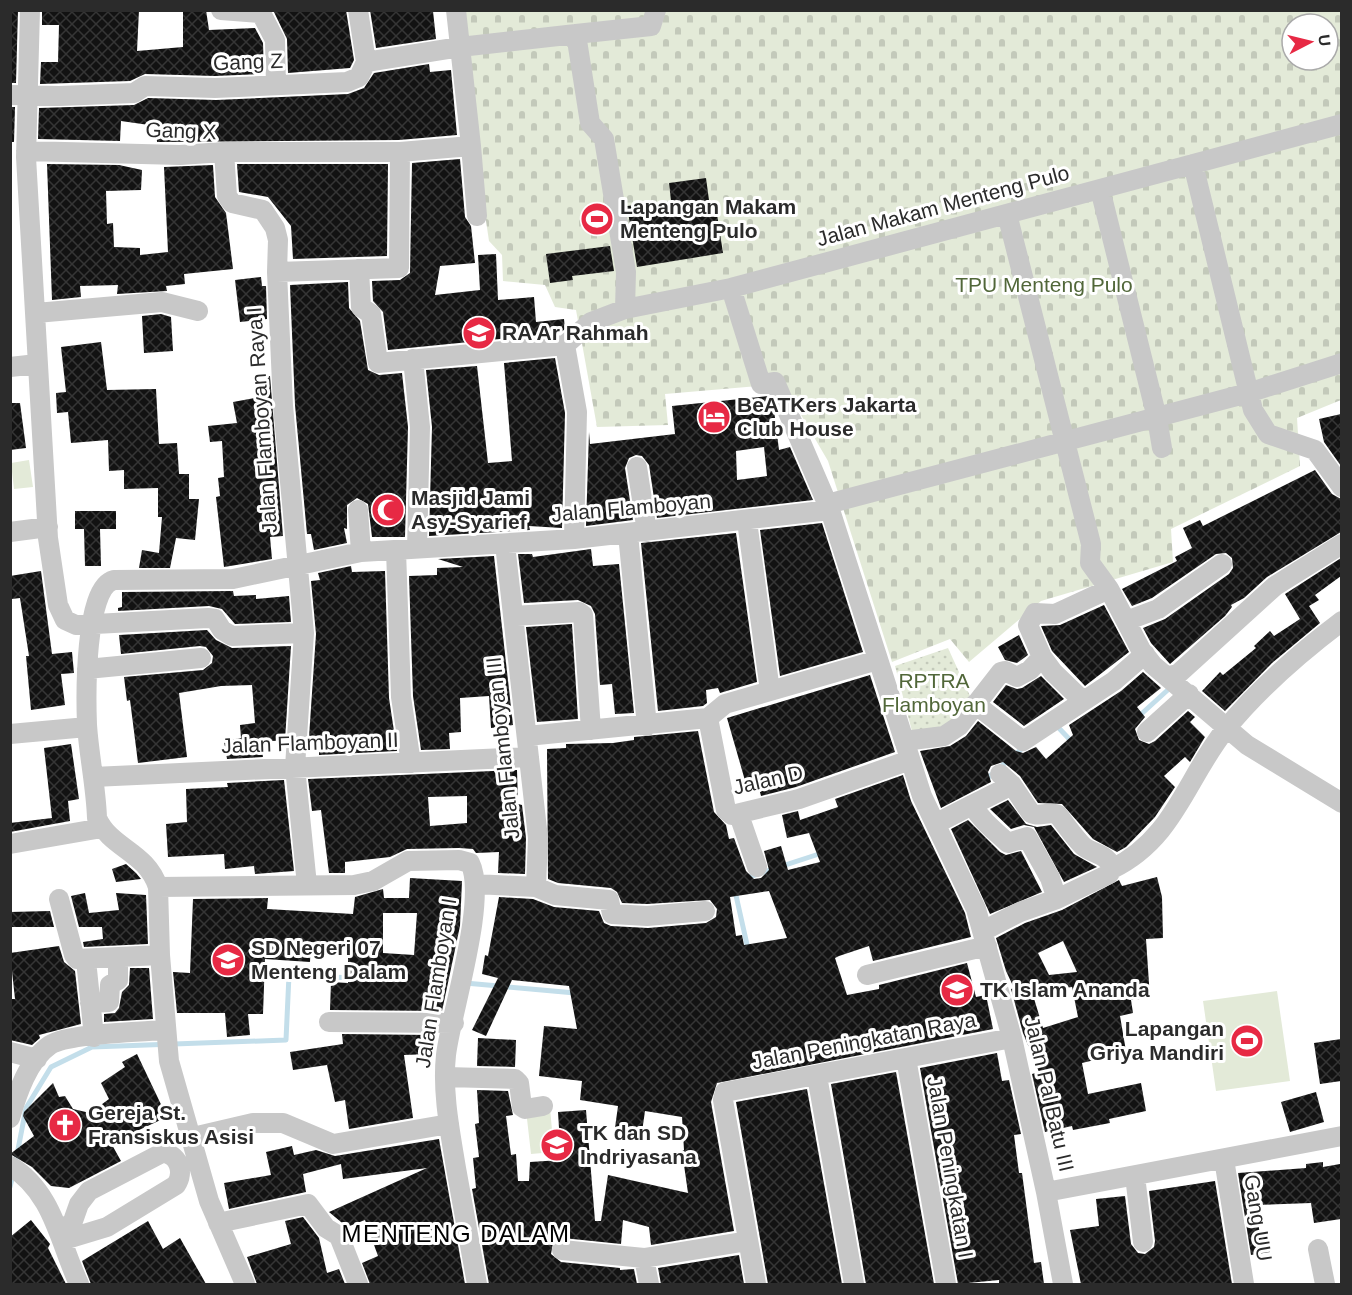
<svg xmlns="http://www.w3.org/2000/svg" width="1352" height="1295" viewBox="0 0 1352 1295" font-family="Helvetica,sans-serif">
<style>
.green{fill:#e3ead8}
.cemetery{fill:url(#cemetery-stones);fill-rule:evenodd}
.park{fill:url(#park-dots)}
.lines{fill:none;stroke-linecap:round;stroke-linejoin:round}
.stream{stroke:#c3deea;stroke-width:5}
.building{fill:url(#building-cross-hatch);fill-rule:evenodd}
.minor{stroke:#c8c8c8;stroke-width:20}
.labels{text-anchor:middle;stroke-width:6;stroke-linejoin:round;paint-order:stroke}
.street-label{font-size:21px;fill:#2b2b2b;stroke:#fff}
.poi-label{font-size:21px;font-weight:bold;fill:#2b2b2b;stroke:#fff;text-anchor:start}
.park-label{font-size:21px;fill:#516739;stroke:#fff}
.quarter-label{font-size:24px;letter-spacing:1.5px;fill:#000;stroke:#fff}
</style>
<defs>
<pattern id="cemetery-stones" width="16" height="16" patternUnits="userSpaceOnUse" patternTransform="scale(1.5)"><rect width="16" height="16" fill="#e3ead8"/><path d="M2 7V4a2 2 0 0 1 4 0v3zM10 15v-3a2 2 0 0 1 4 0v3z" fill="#c3c9ba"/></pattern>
<pattern id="park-dots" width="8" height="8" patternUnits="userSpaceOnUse" patternTransform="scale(1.5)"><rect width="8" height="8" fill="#e3ead8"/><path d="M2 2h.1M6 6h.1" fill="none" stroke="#c3c9ba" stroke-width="1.8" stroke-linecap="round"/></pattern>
<pattern id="building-cross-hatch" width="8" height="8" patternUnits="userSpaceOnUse" patternTransform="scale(1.5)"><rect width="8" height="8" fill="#121212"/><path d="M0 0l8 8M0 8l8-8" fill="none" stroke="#353535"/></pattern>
</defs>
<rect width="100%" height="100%" fill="#fff"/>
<path class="green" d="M29 460 33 487 14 489 11 463Z
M1277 991 1290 1081 1216 1091 1203 1001Z
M550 1108 554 1152 531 1154 526 1110Z"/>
<path class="cemetery" d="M457 11H1341V400L1297 418 1300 466 1171 529 1173 562 1041 601 969 662 950 639 892 662 828 461 783 384 665 394 668 425 597 427 576 310 555 307 545 285 503 281 502 255 489 241 460 47ZM1292 24H1328V60H1292Z"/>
<path class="park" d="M948 648 970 696 951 727 913 735 895 666Z"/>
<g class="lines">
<path class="stream" d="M1138 717 1171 687
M1055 724 1073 743
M984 781 1025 746
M746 878 822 853
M735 891 748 949
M465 983 575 993
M15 1165 26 1108 51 1067 92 1047 286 1040 289 975 354 978
M10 1187 13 1175"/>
</g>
<path class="building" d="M10 10H18L16 83H10Z
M42 10H139L137 51 183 47V10H206L209 30 255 28 263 43 264 74 215 76 145 74 130 81 40 84 41 62H58L59 25H42Z
M273 10H346L354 60 350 68 288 73 287 39Z
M370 10 433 11 436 39 376 48Z
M429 64 430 72 451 70 457 135 399 140 157 142 156 126 121 121 120 141 38 139 39 108 134 105 148 98 216 100 348 94 364 88 374 73Z
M10 107H15L14 142H10Z
M460 159 465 217 471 226 475 263 440 266 435 295 480 290 478 255 496 254 498 300 534 297 536 322 564 319 565 329 560 333 388 350 383 312 373 301 372 281 400 280 410 273 412 163Z
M47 164 119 165 142 170 141 190 106 191 107 224 113 223 114 247 140 248V255L168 252 164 167 213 165 215 197 226 213 233 269 184 274 185 284 166 286 167 291 117 294 118 285 80 286 81 297 52 300Z
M237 164H388L387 256 293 259 291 226 268 197 239 192Z
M706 178 711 215 717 214 723 253 637 267 627 206 671 201 669 183Z
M610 246 614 271 572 276 573 280 550 283 546 254Z
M261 277 262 286H266L267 319 240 322 235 280Z
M348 282 349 308 360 321 368 370 379 375 402 373 408 427 405 537H372L368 504 357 498 347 505V529L344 528 347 543 314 550 311 534H307L295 405 290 285Z
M161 314 171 317 173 351 144 353 142 316Z
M101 342 107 390 156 389 159 444 177 443 179 474H189V499H199L195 540 176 538 170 568H139L142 550 159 553 162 517H158V488L124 489V470L109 471 108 440 71 443 68 412 57 413 56 393 66 392 61 347Z
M555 358 565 413 562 528 529 526 530 530 429 536 432 427 426 370 477 366 488 463 512 461 504 363Z
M270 376 283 536 270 537 272 559 224 567 216 497 220 496 218 478 224 477 222 441 210 442 208 426 237 423 233 402 260 397 258 377Z
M768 396 774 410 779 450 790 447 813 500 657 518 649 465 642 456 636 455 629 458 625 468 633 520 586 526 589 432 590 444 675 434 672 406ZM764 447 767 476 737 480 736 451Z
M10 403H20L26 448 10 450Z
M1341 414V466L1324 442 1319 419Z
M1315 470 1332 494 1341 499V532L1267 577 1244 598 1231 605 1232 607 1225 616 1170 664 1151 643 1143 628 1165 619 1229 574 1233 568 1232 558 1226 553 1216 554 1152 598 1132 606 1122 589 1177 561 1175 557 1192 548 1183 528 1200 520 1203 526Z
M75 511H116V529H100L101 566H85L84 529H75Z
M822 523 863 652 780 676 760 530Z
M736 533 757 682 720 693 718 688 706 690 707 703 703 706 658 711 641 543Z
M591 549 593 566 619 564 634 713 615 714 612 684 600 685 595 614 591 606 578 600 524 603 518 554H532L533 557Z
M494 556 513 725 491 728 489 696 460 698 461 732 449 733 450 749 421 750 413 696 409 576 437 575V568L463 567 438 559Z
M1341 558V576L1315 595 1319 600 1309 606 1320 623 1272 663 1225 711 1202 691 1220 672 1223 675 1256 648 1254 646 1270 631 1274 636 1300 619 1285 594Z
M351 566 352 572 385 571 389 698 397 751 319 755V736L309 737 316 634 311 581 320 580 318 573Z
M41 571 52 654 72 652 74 673 61 674 65 705 31 710 26 656H29L20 598 12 599 10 576Z
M233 591 234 596 256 595V599L289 596 291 622 235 624 222 609 209 606 118 611V608L122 607V592Z
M1104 605 1129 652 1085 686 1052 651 1041 626 1060 625Z
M572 624 578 719 537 722 526 627Z
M207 630 216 640 232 648 291 646 285 740 261 742 263 757 227 759 224 741 241 738 240 725 255 723 252 685 221 686 179 693 187 757 138 763 130 700 127 701 124 677 203 670 212 663 213 656 206 647 200 646 121 654 119 635Z
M1019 635 1028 655 1017 663 1005 660 998 647Z
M1143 672 1161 688 1137 707 1145 717 1135 729 1139 740 1149 744 1155 741 1188 711 1195 717 1190 722 1205 737 1190 762 1185 757 1164 776 1175 787 1155 817 1126 847 1117 852 1093 839 1062 804 1038 803 1020 776 1003 762 991 766 988 772 991 782 941 808 920 751 950 746 966 736 978 721 1016 751 1023 753 1036 747 1046 759 1073 735 1069 725 1121 691Z
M870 675 895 752 796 787 761 796 757 781 746 784 727 718Z
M1041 676 1064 699 1024 726 993 702 1006 685 1017 689 1022 688Z
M698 731 714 812 726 825 729 839 734 838 746 871 754 879 761 878 769 870 764 851 781 846 788 870 820 862 809 833 787 838 782 815 798 811 800 820 838 807 835 799 903 775 911 801 965 913 971 937 873 961 869 946 839 956 835 958 847 995 879 989V985L967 963 976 997 986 995 993 1029 717 1083 711 1102 734 1231 651 1245 649 1227 623 1220 621 1244 563 1238 553 1243 551 1254 561 1262 620 1268V1270L634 1269 637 1284H489L472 1189 476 1188 473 1158 479 1157 475 1124 479 1123 477 1090 508 1091 513 1115 506 1116 511 1155 516 1154 518 1181H529L530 1162 561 1160 558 1112 586 1110 595 1221H601L608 1175 688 1193 682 1151 684 1150 682 1117 645 1111 641 1139 614 1135 618 1106 580 1100 582 1081 539 1076 544 1026 577 1029 569 986 512 980 486 1036 472 1030 498 978 482 974 485 955 488 956 499 897 533 899 554 907 599 911 604 923 611 926 648 928 706 923 716 917 717 909 710 900 647 904 622 903 617 892 611 888 558 883 548 879 547 749 566 748V744L613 743 634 740V737ZM769 891 787 938 744 945 742 935 736 936 730 897Z
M71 744 79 799 68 801 70 821 10 832V823L52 818 44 748Z
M517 770 518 804 522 805 526 838 525 874 498 873 499 852 476 853 473 849 459 848 407 849 390 857 345 862V873H329L321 810 312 811 308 779ZM467 796V823L430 826 428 797Z
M284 780 294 871 255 874 254 866 225 869 224 854 168 857 166 824 187 822 186 789 228 787 227 783Z
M1008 800 1026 824 1037 827 1051 825 1074 854 1097 867 1064 882 1034 827 1024 825 1011 829 990 809Z
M968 820 1000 852 1006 855 1021 851 1042 892 990 914 951 829Z
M126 864 136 873 141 879 116 882 112 869Z
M1157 877 1162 897 1163 938 1146 939 1150 998 1131 1000 1133 1013 1120 1016 1126 1051 1102 1055 1103 1058 1082 1063 1088 1094 1141 1083 1146 1111 1109 1119 1110 1123 1073 1130 1072 1126 1045 1132 1032 1074 1039 1072 1023 1033 1011 989 1014 988 1006 971 996 938 1025 923 1062 910 1119 880 1122 886ZM1063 941 1077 972 1049 975 1038 953ZM1072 987 1078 1017 1043 1028 1032 992Z
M410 878 462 881 460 926 442 1011 330 1010 331 982 348 983V945L311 942 310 962 265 959 263 1014H248L250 1035 227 1037 225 1013H177L173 972 190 973 193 899 268 898 267 909 353 914 355 897 383 889 384 898H409ZM383 913H417L414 955 383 953Z
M85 893 89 913 119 910 116 893 146 895 148 944 84 947 83 942 103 939 102 927H79L71 896Z
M50 911 54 927H10V912Z
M59 946 64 962 75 971 81 1024 39 1035 40 1038 32 1045 10 1040V999H15L10 953Z
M130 968H149L153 1019 104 1022V1014L115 1013 119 1008 122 992 129 985Z
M342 1034 431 1035V1054L404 1055 413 1118 349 1129 345 1100 335 1102 327 1065 293 1070 290 1052 343 1044Z
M478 1038 516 1040 515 1067 477 1066Z
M1341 1039V1081L1320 1084 1314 1043Z
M997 1053 1002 1081 1009 1080 1021 1134 1014 1135 1019 1173H1022L1034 1263 1041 1262 1044 1284H999V1280L958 1284 920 1068Z
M137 1054 167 1117 111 1143 121 1161 69 1188 51 1186 32 1167 10 1154 34 1136 23 1116 24 1112 53 1083 59 1097 65 1096 73 1109 90 1113 109 1099 101 1083 125 1067 122 1062Z
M896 1072 934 1284H866L831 1084Z
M807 1089 842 1284H768L736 1102Z
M1316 1092 1324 1122 1290 1132 1281 1102Z
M439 1139 465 1284H370L362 1263 378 1256 365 1220 347 1227 329 1212 427 1168 343 1179 341 1164 303 1174 306 1192 229 1209 224 1183 271 1175 266 1152 292 1146 294 1155 316 1150 335 1156Z
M1323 1162V1167L1340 1164 1341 1219 1314 1223 1311 1203 1256 1205 1260 1236 1267 1235 1270 1252 1251 1255 1238 1173 1306 1168V1164Z
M1215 1181 1232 1284H1081L1070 1230 1099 1226 1096 1199 1125 1196 1131 1244 1138 1253 1145 1254 1154 1247 1155 1241 1149 1191Z
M303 1217 319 1238 327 1273 339 1269 345 1284H257L247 1257 291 1244 285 1221Z
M31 1220 50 1244 48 1248 66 1284H10V1237Z
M148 1221 163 1249 180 1238 206 1284H91L82 1261Z
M739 1255 744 1284H661L658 1268Z"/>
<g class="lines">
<path class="minor" d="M30 10 26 157 48 538 58 605 65 620 76 625 208 618 215 619 222 630 232 636 304 633
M221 10 261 13 275 40 276 86
M358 10 366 62
M10 95 59 96 134 93 145 86 215 88 347 82 359 77 366 62 460 47 576 34
M471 146 477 216
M26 151 180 155 224 152 227 196 232 203 263 210 275 228 278 240 277 272 283 406 304 633 295 767 307 885
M224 152H400L399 268 277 272
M400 152 471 146 456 10
M1193 164 1253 410 1268 434 1315 450 1342 487
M1100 189 1157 418 1162 448
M1007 214 1091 544 1090 563 1109 589
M359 269 361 307 371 314 378 363 565 345
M731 288 761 384 775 382 830 510 922 796 976 909 1012 1038 1046 1192 1063 1284
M625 309 626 272 604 139 590 123 576 34 651 26 656 10
M36 313 162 302 198 311
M565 345 591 322 625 309 731 288 1342 124
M565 345 577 412 574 539
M413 359 420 427 417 549
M10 367 37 364
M637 467 647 532
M358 510 361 552
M830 510 835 502 1248 393 1342 363
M747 521 770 691
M10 532 48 527
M628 534 647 726
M505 544 538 838 536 887
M396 550 401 697 411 763
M513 616 579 612 583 615 591 730
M1126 621 1158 609 1222 564
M1042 657 1053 672 1082 700
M87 669 201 658
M1169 676 1178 674 1275 586 1342 544
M975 704 1023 741 1114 681 1145 654
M708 718 726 810 732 815 799 799 910 760
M1147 732 1189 694
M10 734 87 727
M527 736 708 718 725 704 878 660
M904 741 944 736 959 726 1001 672 1005 671 1017 677 1030 670 1042 657 1028 625 1035 613 1055 614 1109 589 1141 650 1153 665 1247 745 1342 803
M1000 774 1012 785 1031 813C1040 818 1049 810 1058 815 1066 825 1074 837 1083 846 1094 855 1108 853 1112 869L1109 874 1057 899
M93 777 529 757
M972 805 1012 785
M739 815 757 867
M937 823 972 805C982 821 994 830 1008 843L1027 837 1050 878 1057 899 1020 912 983 931
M10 844 102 828
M1112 869C1174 839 1186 779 1225 730 1257 690 1301 652 1342 621
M475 884 536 887 555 895 609 900 612 914 647 916 705 911
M158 887 160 955 169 1061 209 1201 245 1284
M59 899 74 955 77 959 160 955
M86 960 94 1037
M867 975 987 946
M90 1003 109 1002 110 985 118 980V958
M329 1022 454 1023
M10 1052 37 1059
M906 1058 946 1284
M817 1076 854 1284
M446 1077 515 1079 519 1083 522 1107 525 1109 543 1106
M10 1118C17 1094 28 1060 50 1045 68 1033 140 1032 165 1030
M193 1137 253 1123H283L333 1144 449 1124
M1224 1159 1244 1284
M10 1166C53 1191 60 1244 79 1284
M1135 1176 1143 1242
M1046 1192 1342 1136
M218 1223 308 1204 326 1228 339 1236 358 1284
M60 1234 73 1221 79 1204 89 1191 162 1153C178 1153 185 1172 176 1185L107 1227 64 1240
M1318 1249 1325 1284
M562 1250 644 1258 748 1241
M644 1258 649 1284
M477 1284C470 1246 463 1207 456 1168 450 1131 442 1092 446 1055 451 1013 488 898 470 863L459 860 408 861 373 881 354 885 158 887C146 851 111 849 97 818 96 787 89 756 87 725 86 699 84 587 114 580L233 579 361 552 574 539 830 510
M756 1284 723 1100 725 1092 1012 1038"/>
</g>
<defs>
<symbol id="stadium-disc" viewBox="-11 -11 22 22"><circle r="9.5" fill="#e72944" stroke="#fff"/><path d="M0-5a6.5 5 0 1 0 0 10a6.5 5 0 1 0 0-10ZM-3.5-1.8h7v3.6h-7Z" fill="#fff"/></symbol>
<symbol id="school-disc" viewBox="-11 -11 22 22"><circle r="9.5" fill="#e72944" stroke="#fff"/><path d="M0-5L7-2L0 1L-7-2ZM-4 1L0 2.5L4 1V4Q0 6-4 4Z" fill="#fff"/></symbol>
<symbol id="hotel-disc" viewBox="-11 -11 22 22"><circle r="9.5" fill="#e72944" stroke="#fff"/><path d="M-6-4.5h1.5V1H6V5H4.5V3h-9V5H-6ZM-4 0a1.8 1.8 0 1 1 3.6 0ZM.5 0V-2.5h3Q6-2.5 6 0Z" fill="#fff"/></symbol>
<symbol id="mosque-disc" viewBox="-11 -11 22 22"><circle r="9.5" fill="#e72944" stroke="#fff"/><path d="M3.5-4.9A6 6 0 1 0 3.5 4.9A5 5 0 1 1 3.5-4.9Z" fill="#fff"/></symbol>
<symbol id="church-disc" viewBox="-11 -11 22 22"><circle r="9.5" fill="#e72944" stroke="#fff"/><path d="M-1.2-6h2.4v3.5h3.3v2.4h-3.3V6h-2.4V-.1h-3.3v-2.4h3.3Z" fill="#fff"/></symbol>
</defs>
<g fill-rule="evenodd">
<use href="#stadium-disc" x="578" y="200" width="38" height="38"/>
<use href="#school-disc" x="460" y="314" width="38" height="38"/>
<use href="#hotel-disc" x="695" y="398" width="38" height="38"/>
<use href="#mosque-disc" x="369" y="491" width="38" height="38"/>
<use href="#school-disc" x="209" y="941" width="38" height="38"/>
<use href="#school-disc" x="938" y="971" width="38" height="38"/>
<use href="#stadium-disc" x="1228" y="1022" width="38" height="38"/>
<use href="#church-disc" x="46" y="1106" width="38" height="38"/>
<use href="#school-disc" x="538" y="1126" width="38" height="38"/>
</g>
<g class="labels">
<g class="street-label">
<text transform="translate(248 62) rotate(-2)" y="7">Gang Z</text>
<text transform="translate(181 131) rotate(2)" y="7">Gang X</text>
<text transform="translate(943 206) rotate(-15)" y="7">Jalan Makam Menteng Pulo</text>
<text transform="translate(262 420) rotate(-94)" y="7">Jalan Flamboyan Raya I</text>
<text transform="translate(631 508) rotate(-5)" y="7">Jalan Flamboyan</text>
<text transform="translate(310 743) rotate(-2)" y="7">Jalan Flamboyan II</text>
<text transform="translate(503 748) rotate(-96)" y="7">Jalan Flamboyan III</text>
<text transform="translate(768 780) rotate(-13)" y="7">Jalan D</text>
<text transform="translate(436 983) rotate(-81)" y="7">Jalan Flamboyan I</text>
<text transform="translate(864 1041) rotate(-11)" y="7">Jalan Peningkatan Raya</text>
<text transform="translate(1049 1094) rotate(77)" y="7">Jalan Pal Batu III</text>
<text transform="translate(950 1167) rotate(80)" y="7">Jalan Peningkatan I</text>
<text transform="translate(1258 1218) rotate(81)" y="7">Gang UU</text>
</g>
<g class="poi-label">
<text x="620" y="214">Lapangan Makam<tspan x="620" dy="24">Menteng Pulo</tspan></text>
<text x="502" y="340">RA Ar Rahmah</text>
<text x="737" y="412">BeATKers Jakarta<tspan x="737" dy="24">Club House</tspan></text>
<text x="411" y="505">Masjid Jami<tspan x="411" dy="24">Asy-Syarief</tspan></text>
<text x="251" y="955">SD Negeri 07<tspan x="251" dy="24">Menteng Dalam</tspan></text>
<text x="980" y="997">TK Islam Ananda</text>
<text x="1224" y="1036" text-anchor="end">Lapangan<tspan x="1224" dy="24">Griya Mandiri</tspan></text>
<text x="88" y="1120">Gereja St.<tspan x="88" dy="24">Fransiskus Asisi</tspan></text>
<text x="580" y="1140">TK dan SD<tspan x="580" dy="24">Indriyasana</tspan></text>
</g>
<g class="park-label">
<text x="1044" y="292">TPU Menteng Pulo</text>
<text x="934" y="688">RPTRA<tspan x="934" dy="24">Flamboyan</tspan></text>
</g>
<g class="quarter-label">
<text x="456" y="1242">MENTENG DALAM</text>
</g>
</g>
<rect width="1352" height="1295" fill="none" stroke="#2b2b2b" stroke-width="24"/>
<g transform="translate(1310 42) rotate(83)"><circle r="28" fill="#ffffff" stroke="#aaaaaa" stroke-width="1.5"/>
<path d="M0-4.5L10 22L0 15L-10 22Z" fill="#e72944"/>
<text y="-9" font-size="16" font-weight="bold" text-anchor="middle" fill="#2b2b2b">U</text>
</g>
</svg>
